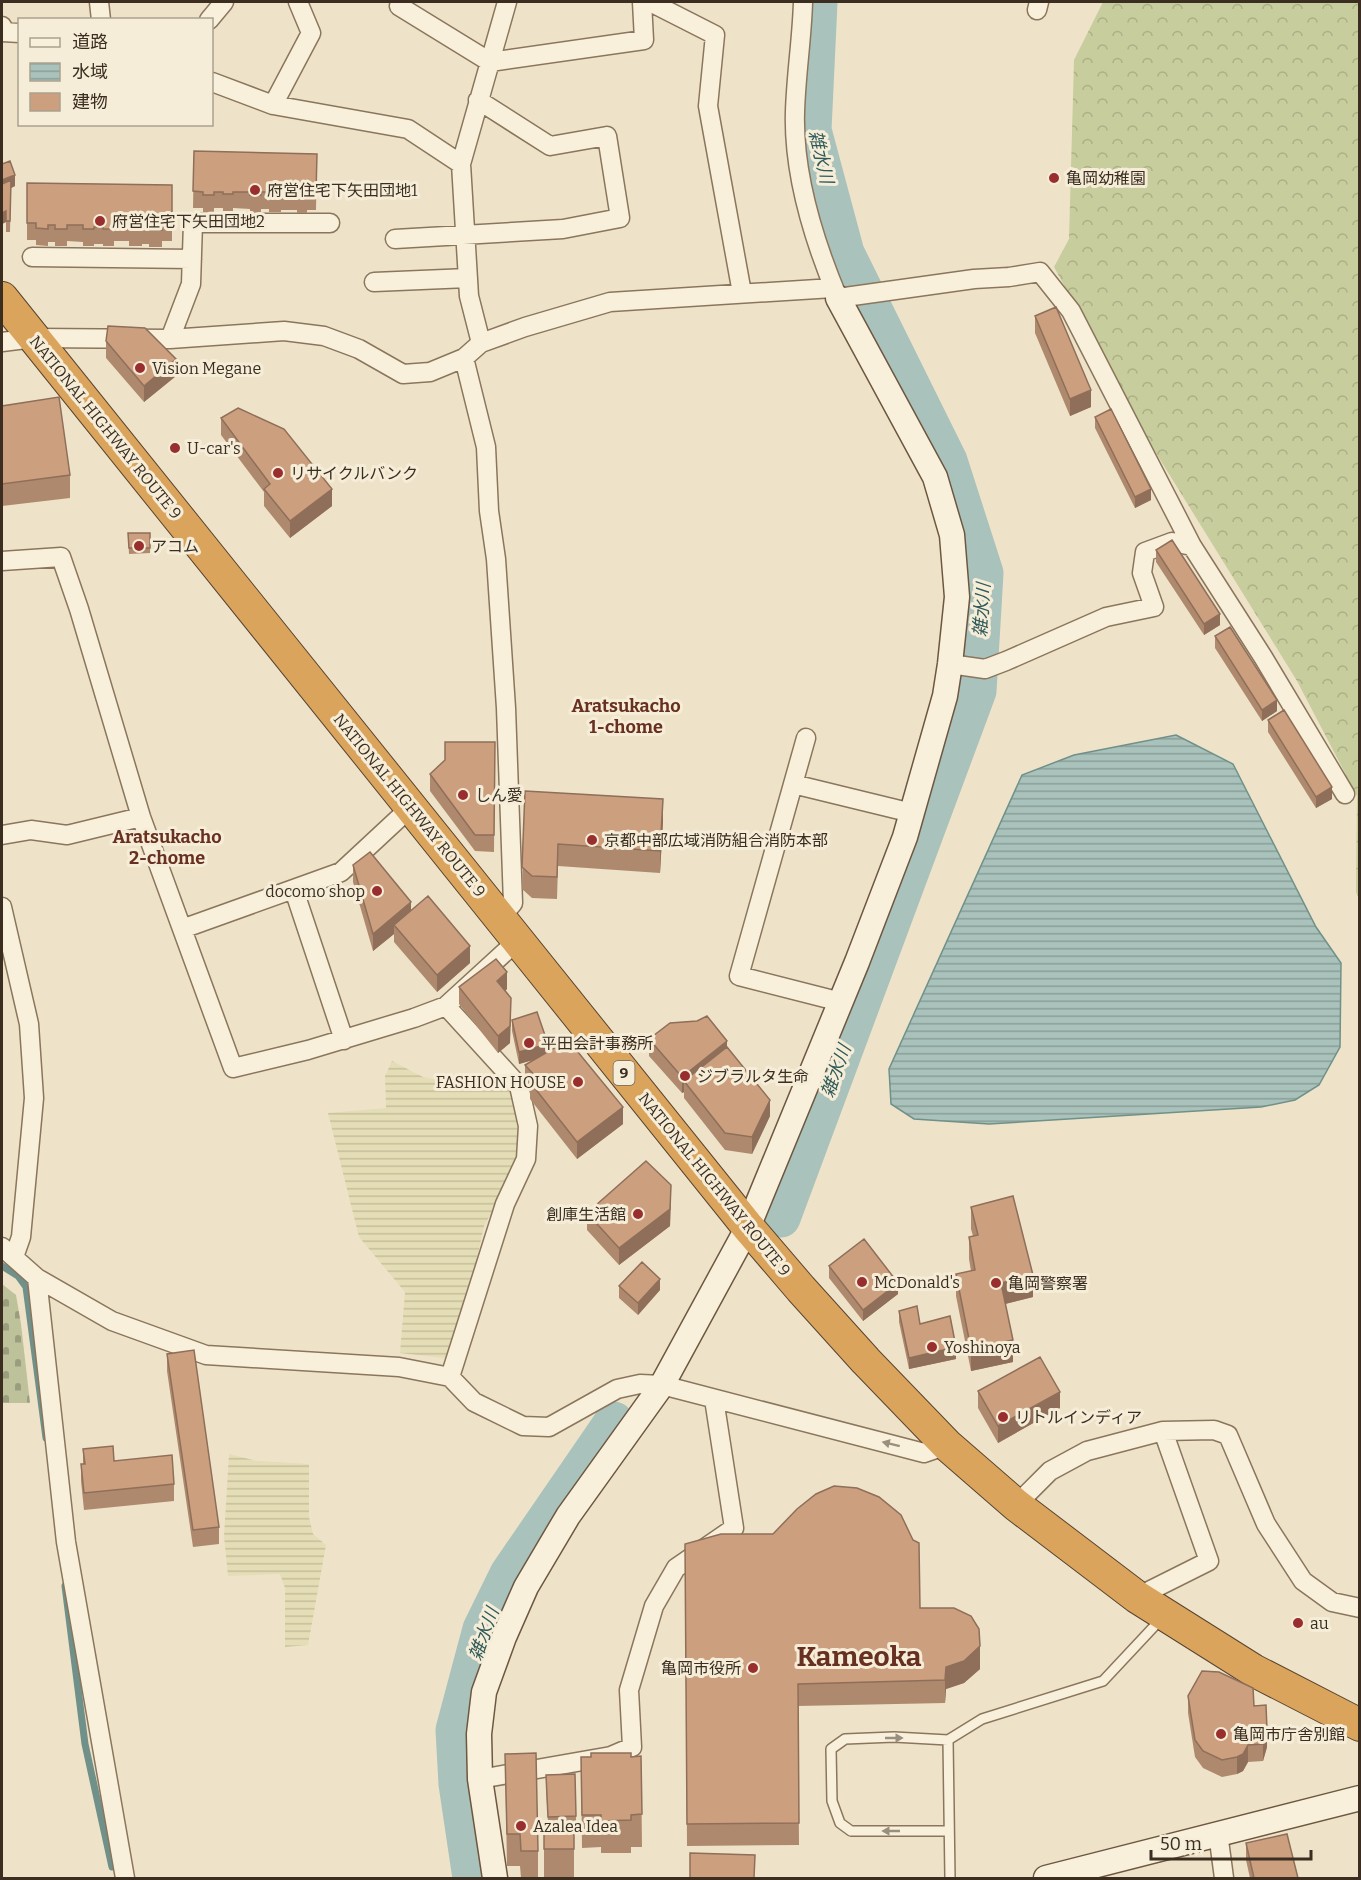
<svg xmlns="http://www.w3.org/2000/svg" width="1361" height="1880" viewBox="0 0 1361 1880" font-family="Bitter,'Noto Sans JP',serif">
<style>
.farmland{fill:url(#farmland-rules)}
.forest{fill:url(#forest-crowns)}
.cemetery{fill:url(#cemetery-stones)}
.water{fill:url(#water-rules);stroke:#6f9189;stroke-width:1.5}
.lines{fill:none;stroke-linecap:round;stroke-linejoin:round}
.stream{stroke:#6f9189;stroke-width:7}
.river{stroke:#a9c2bb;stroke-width:39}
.lane-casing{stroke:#8a765d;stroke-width:12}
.street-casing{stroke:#8a765d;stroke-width:21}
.secondary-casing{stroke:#6c5740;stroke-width:27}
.highway-casing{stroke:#594431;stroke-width:34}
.lane{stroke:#f9f0dc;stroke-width:9}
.street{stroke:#f9f0dc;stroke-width:18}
.secondary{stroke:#f9f0dc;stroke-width:24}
.highway{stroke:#dba45c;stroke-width:32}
.wall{fill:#af896d}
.shaded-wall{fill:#8f6f59}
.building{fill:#cc9f7f;stroke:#8f6f59;stroke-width:1.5}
.oneway{fill:#9a8f7e}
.poi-dot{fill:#992e2e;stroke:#f6edd8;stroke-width:2}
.labels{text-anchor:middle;stroke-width:6;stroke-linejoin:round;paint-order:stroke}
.shield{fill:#f6edd8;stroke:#736758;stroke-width:1.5}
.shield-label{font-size:15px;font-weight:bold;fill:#3b2e21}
.poi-label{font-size:16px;fill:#3b2e21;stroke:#f6edd8;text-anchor:start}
.street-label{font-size:16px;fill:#3b2e21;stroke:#f6edd8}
.water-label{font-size:18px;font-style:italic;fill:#305a58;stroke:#f6edd8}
.neighbourhood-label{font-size:18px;font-weight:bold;fill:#673020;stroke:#f6edd8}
.town-label{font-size:28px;font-weight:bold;fill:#673020;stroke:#f6edd8}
</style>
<defs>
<pattern id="farmland-rules" width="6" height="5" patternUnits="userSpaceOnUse" patternTransform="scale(1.5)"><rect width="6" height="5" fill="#e4ddb6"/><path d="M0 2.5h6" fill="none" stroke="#c4be9c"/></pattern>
<pattern id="forest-crowns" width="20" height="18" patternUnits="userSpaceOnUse" patternTransform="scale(1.5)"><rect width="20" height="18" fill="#c7cd9c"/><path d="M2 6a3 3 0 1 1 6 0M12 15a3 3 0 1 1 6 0" fill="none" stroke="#acb086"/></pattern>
<pattern id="cemetery-stones" width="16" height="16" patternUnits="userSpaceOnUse" patternTransform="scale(1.5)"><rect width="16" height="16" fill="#bdc29b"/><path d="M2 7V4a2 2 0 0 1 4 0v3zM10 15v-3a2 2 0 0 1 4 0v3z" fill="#9b9e7e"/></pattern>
<pattern id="water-rules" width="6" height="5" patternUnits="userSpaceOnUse" patternTransform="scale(1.5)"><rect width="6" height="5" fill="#a9c2bb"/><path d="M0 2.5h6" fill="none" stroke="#8b9e98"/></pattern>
</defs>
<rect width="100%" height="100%" fill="#eee3c8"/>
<path class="farmland" d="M392 1061 423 1077 472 1087H509L517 1120 520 1153 517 1166 484 1226 468 1300 452 1359 400 1353 405 1292 359 1237 328 1113 386 1108 385 1076Z
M229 1454 257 1461 309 1464V1517L313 1534 326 1545 308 1645 285 1647V1588L280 1574 228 1576 224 1536Z"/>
<path class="forest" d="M1103 2H1359V899L1356 892 1357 796 1297 681 1156 453 1054 267 1069 239 1074 60Z"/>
<path class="cemetery" d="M2 1284 16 1295 21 1324 30 1403H2Z"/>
<path class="water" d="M1176 735 1233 764 1316 927 1341 963 1340 1047 1319 1085 1295 1100 1261 1107 989 1124 914 1119 891 1104 889 1069 1022 775 1074 755Z"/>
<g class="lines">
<path class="stream" d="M2 1266 18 1276 26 1287 46 1438
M65 1586 85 1744 112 1867"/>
<path class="river" d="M781 1218 977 691 984 573 948 461 845 253 812 130 818 2
M472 1878 458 1784 455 1730 482 1629 509 1574 614 1421"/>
<defs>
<path id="lane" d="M948 1740 950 1878
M949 1831H851L840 1823 832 1801 831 1749 845 1739 894 1737 948 1740 982 1719 1103 1681 1161 1619"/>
<path id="street" d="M99 2 101 20
M402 2 399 6 490 62 644 40 642 2
M650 2 715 35 708 106 742 293
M803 2C802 38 796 75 795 112 793 174 814 241 838 298L974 279 1009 277 1040 272 1071 311 1192 546 1263 657 1345 794
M1037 10 1039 2
M209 20 224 2
M2 26V32L20 33
M212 82 273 105 408 129 461 164
M273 105 311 33 298 2
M395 239 563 229 620 218 607 136 550 146 478 100
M32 257 192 259
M374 282 468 278
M170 339 191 284 193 223H330
M2 342 34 338 170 339 284 331 324 336 359 349 403 374 430 372 464 358 481 343 525 327 610 302 833 288
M481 343 469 296 461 164 507 2
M464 358 486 447 489 511 496 559 506 708 513 903 500 918
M2 561 61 557 79 609 141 817 233 1068 308 1050 414 1018 446 1006 517 941
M950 664 985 669 1006 661 1106 617 1154 607 1142 573 1145 552 1172 542 1192 546
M806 738 739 976 841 1002
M793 784 912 813
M2 835 31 830 67 835 141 817
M294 890 344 1040
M2 907 29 1024 34 1098 21 1237 14 1257
M182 929 341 872 412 806
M446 1006 519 1086 528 1126 526 1159 505 1204 450 1377
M2 1247 37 1278 112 1321 206 1355 399 1367 450 1377 474 1402 523 1426 549 1427 617 1389 640 1384 662 1385 924 1453 947 1445
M37 1278 66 1542 125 1878
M1016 1505 1050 1471 1087 1451 1163 1431 1214 1430 1228 1435 1266 1524 1303 1581 1332 1602 1360 1608
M1137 1597 1209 1561 1163 1431
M480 1779 611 1756 632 1747 629 1690 654 1606 676 1568 734 1528 714 1399
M1218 1833 1224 1878"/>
<path id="secondary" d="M495 1878 480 1779 479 1734 484 1692 504 1637 526 1587 568 1516 662 1385 748 1227 857 962 905 837 945 696 950 664 957 597 952 535 935 477 838 298
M1046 1878 1360 1798"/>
<path id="highway" d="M2 298 748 1227 801 1289 866 1361 947 1445 1016 1505 1137 1597 1253 1670 1360 1725"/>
</defs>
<use href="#lane" class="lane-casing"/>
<use href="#street" class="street-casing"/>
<use href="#secondary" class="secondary-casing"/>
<use href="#highway" class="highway-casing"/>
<use href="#lane" class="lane"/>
<use href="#street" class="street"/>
<use href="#secondary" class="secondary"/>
<use href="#highway" class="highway"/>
</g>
<path class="wall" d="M194 151 317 154 316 210H307V213H297V210H281V212H269V209H261V212H250V209L233 208V211H223V208H214V212H203V208H193Z
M2 164 15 186 11 188 10 232H6V222L2 224Z
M27 183 172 185V241H162V247H149V244H142V246H129V241H114V246H103V244H94V246H83V242L67 241V246H55V242H48V246L36 245V240H27Z
M1035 316 1091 407 1070 416 1035 333Z
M106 341 176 376 144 402 106 358Z
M2 406 70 475V498L2 506Z
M1095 417 1151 500 1135 508 1095 428Z
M221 418 332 506 290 538 264 506V492L221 435Z
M128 533H150V553L129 554Z
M1156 550 1220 625 1204 635 1156 562Z
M1215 636 1277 711 1262 721 1215 648Z
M1268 720 1332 799 1316 808 1268 732Z
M495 742 494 852 475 851 430 791V774Z
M525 791 663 821 660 873 558 866 557 899 532 898 522 889Z
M353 865 411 911 470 963 437 992 394 942V934L373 951 353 882Z
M459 987 507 989 505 991 511 1015 510 1043 498 1053 459 1004Z
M512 1020 548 1052 623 1124 577 1159 530 1099V1087L525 1082V1065L535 1059 519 1064 512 1031Z
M649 1039 727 1047 770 1116 752 1154 725 1150 684 1098V1092L682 1093 649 1056Z
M671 1202 670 1226 619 1265 587 1230V1213Z
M971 1207 1033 1297 1005 1304 1013 1362 971 1371 956 1296V1274L971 1271 969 1259V1237L973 1236 971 1229Z
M829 1266 898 1294 863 1321 829 1278Z
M619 1286 660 1290 638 1315 619 1298Z
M899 1311 920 1324 956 1359 909 1369 899 1322Z
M167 1354 219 1527V1544L193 1547 167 1371Z
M978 1391 1060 1408 998 1443 978 1408Z
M83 1449 174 1484V1501L84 1510 81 1481V1464H83Z
M685 1544 920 1608 980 1669 964 1683 946 1689 945 1703 798 1706 799 1845 687 1846Z
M1188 1696 1254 1706 1267 1747 1263 1761 1248 1762 1243 1771 1237 1774 1222 1777 1203 1768 1195 1757 1188 1713Z
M505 1754 538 1851V1878H521L520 1866H507Z
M641 1756 642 1847H631V1853H601V1847L582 1848 581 1757Z
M546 1787 576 1816V1827H574V1878H544V1822H548Z
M1246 1843 1298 1878H1250L1246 1860Z"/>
<path class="shaded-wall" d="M15 175V186L11 188 10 232 11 188 2 192V180Z
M6 211V222L2 224V213Z
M176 359V376L144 402V386Z
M1091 390V407L1070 416V399Z
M332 489V506L290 538V521Z
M1151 489V500L1135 508V497Z
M1220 614V625L1204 635V624Z
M1277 700V711L1262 721V710Z
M1332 787V799L1316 808V797Z
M663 799V821L660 873V851Z
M411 902V919L394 925V934L373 951V934Z
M470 946V963L437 992V975Z
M507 972V989L497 998V981Z
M511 998 510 1043 498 1053V1036Z
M727 1041V1058L684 1081V1092L682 1093V1077Z
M548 1044V1056L519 1064V1052Z
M770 1100V1116L752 1154V1137Z
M623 1107V1124L577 1159V1142Z
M671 1185 670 1226 619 1265V1248Z
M1033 1275V1297L1001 1305V1283Z
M660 1279V1290L638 1315V1303Z
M898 1283V1294L863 1321V1310Z
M1013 1340V1362L971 1371V1349Z
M956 1347V1359L909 1369V1358Z
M1060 1392V1408L998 1443V1426Z
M980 1646V1669L964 1683 946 1689 945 1703V1680L946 1667Z
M1267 1730V1747L1263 1761V1744Z
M1248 1745V1762L1243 1771 1237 1774V1757Z"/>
<path class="building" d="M194 151 317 154 316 193H307V196H297V193H281V195H269V192H261V195H250V192H233V194H223V192H214V195H203V192L193 191Z
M10 161 15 175 2 180V164Z
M11 180 10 221H6V211L2 213V184Z
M27 183 172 185V225H162V230H149V227H142V230L129 229V225H114V229H103V227H94V229H83V225H67V229H55V225H48V229L36 228V223H27Z
M1056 307 1091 390 1070 399 1035 316Z
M108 326 145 328 176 359 144 386 106 341Z
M59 397 70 475 2 484V406Z
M238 408 284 429 332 489 290 521 264 489 270 484 221 418Z
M1111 409 1151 489 1135 497 1095 417Z
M128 533H150V548H129Z
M1172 540 1220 614 1204 624 1156 550Z
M1230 627 1277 700 1262 710 1215 636Z
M1284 710 1332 787 1316 797 1268 720Z
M445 742H495L494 835H475L430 774 445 760Z
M525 791 663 799 660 851 558 844 557 877 532 876 522 867Z
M370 852 411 902 373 934 353 865Z
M428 896 470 946 437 975 394 925Z
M496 959 507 972 497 981 511 998 510 1026 498 1036 459 987Z
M537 1012 548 1044 519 1052 512 1020Z
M707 1016 727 1041 682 1077 649 1039 670 1023 697 1021Z
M561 1044 566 1050 573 1046 623 1107 577 1142 530 1082 536 1077 525 1065Z
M727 1047 770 1100 752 1137 725 1133 684 1081Z
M646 1161 671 1185 670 1209 619 1248 587 1213Z
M1013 1196 1033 1275 1001 1283 1013 1340 971 1349 956 1274 975 1270 969 1237 978 1235 971 1207Z
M864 1239 898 1283 863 1310 829 1266Z
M642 1262 660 1279 638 1303 619 1286Z
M917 1306 920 1324 950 1316 956 1347 909 1358 899 1311Z
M194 1350 219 1527 193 1530 167 1354Z
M1040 1357 1060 1392 998 1426 978 1391Z
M113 1446 114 1461 172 1455 174 1484 84 1493 81 1464H85L83 1449Z
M834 1486 857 1488 879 1497 901 1515 913 1540 919 1543 920 1608H954L971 1616 979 1629 980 1646 964 1661 946 1667 945 1680 798 1684 799 1823 687 1824 685 1544 721 1534H773L797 1509 816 1494Z
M1202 1671 1219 1672 1253 1688 1254 1706 1266 1705 1267 1730 1263 1744 1248 1745 1243 1754 1237 1757 1222 1760 1203 1751 1195 1740 1188 1696Z
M536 1753 538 1851H521L520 1834H507L505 1754Z
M591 1753H631V1757L641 1756 642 1814 631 1815V1820L601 1821V1815H582L581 1757H591Z
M575 1774 576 1816 548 1817 546 1775Z
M544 1822H574V1849H544Z
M1287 1834 1298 1878H1254L1246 1843Z
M690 1853 755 1855 754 1878H690Z"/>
<defs><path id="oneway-solid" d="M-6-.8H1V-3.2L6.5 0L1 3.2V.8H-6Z" transform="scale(1.5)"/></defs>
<g class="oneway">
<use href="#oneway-solid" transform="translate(891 1444) rotate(-166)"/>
<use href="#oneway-solid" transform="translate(894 1738)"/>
<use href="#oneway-solid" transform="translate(891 1831) rotate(-180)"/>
</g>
<g class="poi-dot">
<circle cx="1054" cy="178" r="6"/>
<circle cx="255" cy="190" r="6"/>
<circle cx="100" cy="221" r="6"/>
<circle cx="140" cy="368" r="6"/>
<circle cx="175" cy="448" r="6"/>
<circle cx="278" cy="473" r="6"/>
<circle cx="139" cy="546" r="6"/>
<circle cx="463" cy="795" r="6"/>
<circle cx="592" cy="840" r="6"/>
<circle cx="377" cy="891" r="6"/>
<circle cx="529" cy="1043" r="6"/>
<circle cx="685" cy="1076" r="6"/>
<circle cx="578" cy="1082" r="6"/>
<circle cx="638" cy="1214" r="6"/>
<circle cx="862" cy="1282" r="6"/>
<circle cx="996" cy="1283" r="6"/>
<circle cx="932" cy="1347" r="6"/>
<circle cx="1003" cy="1417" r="6"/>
<circle cx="1298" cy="1623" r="6"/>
<circle cx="753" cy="1668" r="6"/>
<circle cx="1221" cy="1734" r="6"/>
<circle cx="521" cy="1826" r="6"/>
</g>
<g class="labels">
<rect class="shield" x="613.5" y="1061" width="21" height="24" rx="4.5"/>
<g class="shield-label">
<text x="624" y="1078">9</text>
</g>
<g class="poi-label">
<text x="1066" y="184">亀岡幼稚園</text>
<text x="267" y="196">府営住宅下矢田団地1</text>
<text x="112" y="227">府営住宅下矢田団地2</text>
<text x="152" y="374">Vision Megane</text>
<text x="187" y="454">U-car's</text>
<text x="290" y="479">リサイクルバンク</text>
<text x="151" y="552">アコム</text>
<text x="475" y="801">しん愛</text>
<text x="604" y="846">京都中部広域消防組合消防本部</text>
<text x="365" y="897" text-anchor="end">docomo shop</text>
<text x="541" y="1049">平田会計事務所</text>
<text x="697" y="1082">ジブラルタ生命</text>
<text x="566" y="1088" text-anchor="end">FASHION HOUSE</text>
<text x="626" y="1220" text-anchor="end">創庫生活館</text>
<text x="874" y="1288">McDonald's</text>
<text x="1008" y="1289">亀岡警察署</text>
<text x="944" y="1353">Yoshinoya</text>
<text x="1015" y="1423">リトルインディア</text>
<text x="1310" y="1629">au</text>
<text x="741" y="1674" text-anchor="end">亀岡市役所</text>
<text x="1233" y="1740">亀岡市庁舎別館</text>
<text x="533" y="1832">Azalea Idea</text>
</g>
<g class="street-label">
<text transform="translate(106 427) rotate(51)" y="6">NATIONAL HIGHWAY ROUTE 9</text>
<text transform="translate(410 805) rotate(51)" y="6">NATIONAL HIGHWAY ROUTE 9</text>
<text transform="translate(715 1184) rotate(51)" y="6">NATIONAL HIGHWAY ROUTE 9</text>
</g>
<g class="water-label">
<text transform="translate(821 157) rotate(77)" y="6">雑水川</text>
<text transform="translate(982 610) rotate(-86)" y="6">雑水川</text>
<text transform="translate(836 1071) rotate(-70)" y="6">雑水川</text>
<text transform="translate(484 1634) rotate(-70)" y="6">雑水川</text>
</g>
<g class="neighbourhood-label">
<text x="626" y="712">Aratsukacho<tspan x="626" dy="21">1-chome</tspan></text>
<text x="167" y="843">Aratsukacho<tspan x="167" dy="21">2-chome</tspan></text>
</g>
<g class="town-label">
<text x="859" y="1666">Kameoka</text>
</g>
</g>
<rect width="1361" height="1880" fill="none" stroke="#3b2e21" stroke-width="6"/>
<rect x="18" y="18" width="195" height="108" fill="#f6edd8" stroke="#aba18f" stroke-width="1.5"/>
<rect x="30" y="38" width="30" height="9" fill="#f9f0dc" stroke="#aba18f" stroke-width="1.5"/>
<text x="72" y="48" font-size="18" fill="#3b2e21">道路</text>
<rect x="30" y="63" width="30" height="18" fill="url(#water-rules)" stroke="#aba18f" stroke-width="1.5"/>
<text x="72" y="78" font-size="18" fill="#3b2e21">水域</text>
<rect x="30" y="93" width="30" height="18" fill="#cc9f7f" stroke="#aba18f" stroke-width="1.5"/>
<text x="72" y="108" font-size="18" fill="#3b2e21">建物</text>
<path d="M1151 1850v9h160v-9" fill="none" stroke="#3b2e21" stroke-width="3"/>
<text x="1160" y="1850" font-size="18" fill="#3b2e21" stroke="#f6edd8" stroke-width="4.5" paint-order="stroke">50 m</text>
</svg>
